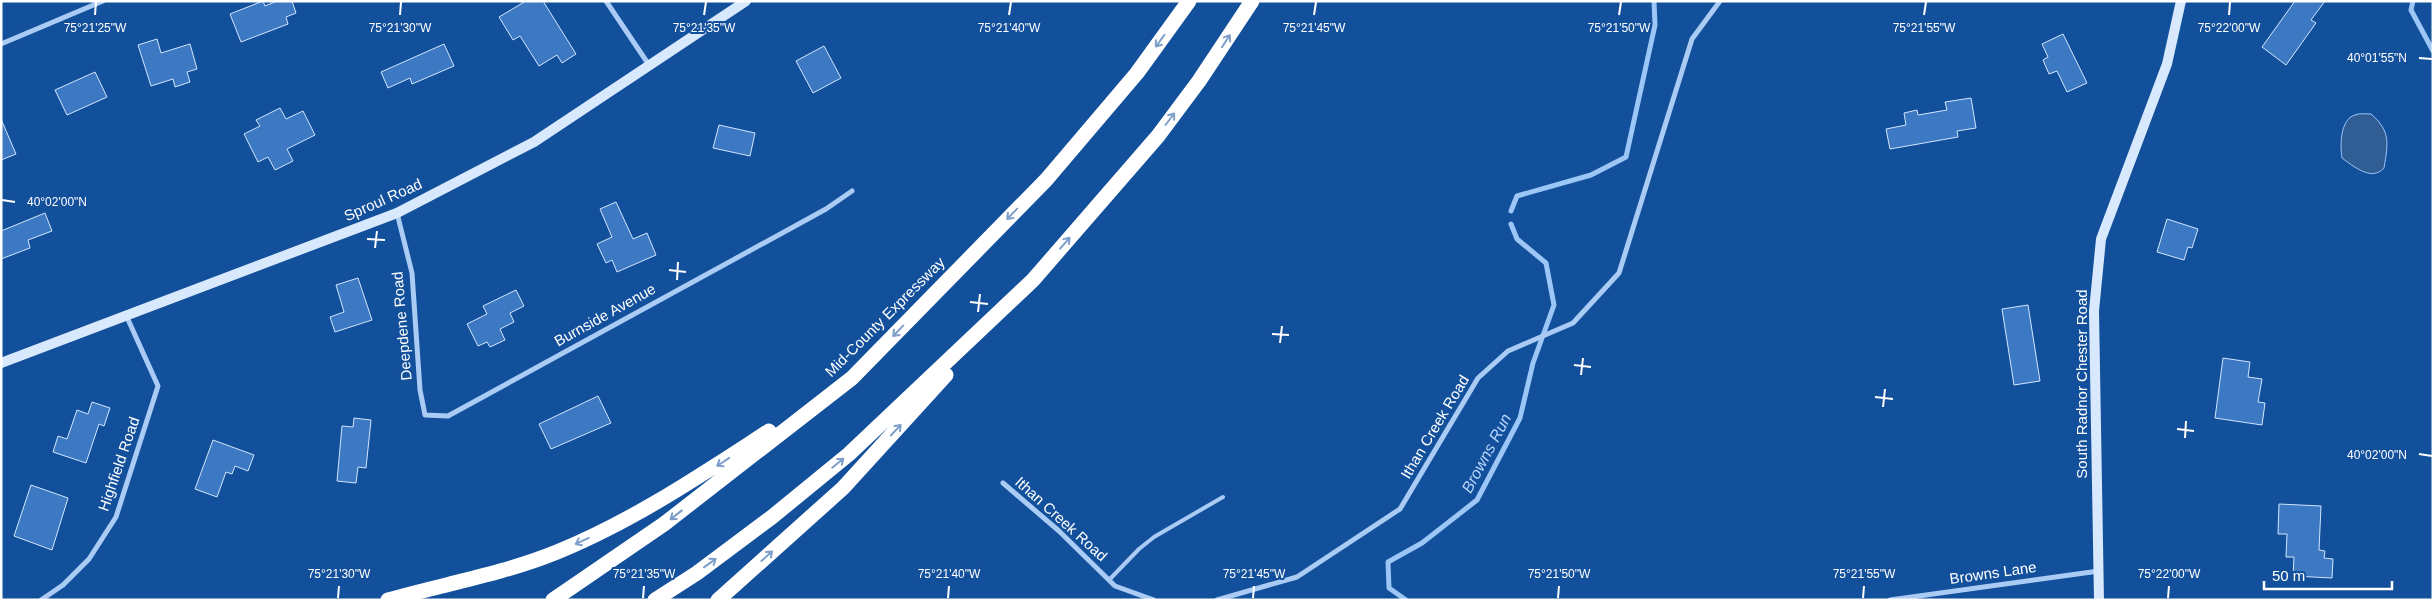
<svg xmlns="http://www.w3.org/2000/svg" width="2434" height="601" viewBox="0 0 2434 601" font-family="Helvetica,sans-serif">
<style>
.water{fill:#315d95;stroke:#9bc6f6}
.lines{fill:none;stroke-linecap:round;stroke-linejoin:round}
.stream{stroke:#9bc6f6;stroke-width:5}
.building{fill:#3d79c3;stroke:#d2e6fd}
.lane{stroke:#a9cbf4;stroke-width:4}
.street{stroke:#a9cbf4;stroke-width:5}
.secondary{stroke:#d9e9fd;stroke-width:10}
.highway{stroke:#fff;stroke-width:15}
.oneway{stroke:#7d9fc9}
.ticks{fill:none;stroke:#fff;stroke-width:2}
.labels{text-anchor:middle;stroke-width:4;stroke-linejoin:round;paint-order:stroke}
.street-label{font-size:15px;fill:#fff;stroke:#13509c}
.water-label{font-size:16px;font-style:italic;fill:#b6d5fa;stroke:#13509c}
.ticks-label{font-size:12px;text-anchor:middle;fill:#fff;stroke:#13509c;stroke-width:4;stroke-linejoin:round;paint-order:stroke}
</style>
<rect width="100%" height="100%" fill="#13509c"/>
<path class="water" d="M2371 114C2391 131 2388 144 2384 168 2372 182 2353 166 2342 158 2340 146 2340 119 2355 115 2359 113 2366 114 2371 114Z"/>
<g class="lines">
<path class="stream" d="M2413 1 2411 10 2433 51
M1511 211 1517 196 1591 175 1626 157 1655 25 1654 1
M1406 600 1389 588 1388 562 1422 543 1477 500 1520 418 1533 363 1554 305 1546 263 1517 239 1511 224"/>
</g>
<path class="building" d="M263 1 265 6 277 1H292L296 13 286 17 288 24 241 42 230 14Z
M526 1H543L576 54 562 63 557 55 539 66 520 36 513 40 499 17Z
M2295 1H2325L2311 20 2316 23 2286 65 2262 47Z
M2063 34 2087 83 2067 92 2057 71 2049 74 2043 60 2048 57 2042 44Z
M157 39 161 53 190 44 197 69 187 72 190 82 175 87 173 79 151 86 138 45Z
M444 44 454 66 412 84 410 78 388 88 381 72Z
M824 46 841 78 813 93 796 61Z
M95 72 107 97 67 115 55 90Z
M1971 98 1976 128 1957 131 1958 137 1890 149 1886 129 1906 125 1904 113 1917 110 1918 115 1947 110 1945 102Z
M280 108 286 119 303 111 315 135 287 149 293 161 275 170 268 157 258 162 244 134 260 126 256 120Z
M1 119 16 154 1 160Z
M719 125 755 133 750 156 713 148Z
M616 202 633 239 647 233 656 255 617 272 612 260 606 263 597 244 612 237 600 209Z
M45 213 52 231 28 240 30 248 1 259V231Z
M2167 219 2198 229 2192 248 2188 247 2184 260 2157 252Z
M358 278 372 320 335 332 330 317 344 312 336 285Z
M516 290 524 306 510 313 514 322 500 329 505 340 490 347 487 342 478 346 467 324 487 314 483 306Z
M2028 305 2040 381 2014 385 2002 309Z
M2223 358 2250 362 2248 377 2262 379 2258 402 2265 403 2262 425 2215 418Z
M598 396 611 423 551 449 539 424Z
M92 402 110 408 104 426 99 424 86 463 53 452 58 436 67 439 77 410 88 414Z
M354 418 371 420 366 468 358 467 356 483 337 481 342 426 353 427Z
M213 440 254 455 248 471 235 466 232 474 226 472 217 497 195 489Z
M31 485 68 498 52 550 14 536Z
M2279 504 2321 506 2319 550 2325 551 2324 558 2333 559 2332 578 2293 576 2294 557H2286L2287 534H2278Z"/>
<g class="lines">
<path class="lane" d="M1109 580 1139 549 1154 537 1223 497"/>
<path class="street" d="M606 1 649 65
M1 44 103 1
M397 213 412 273 420 390 425 415 448 416 826 209 852 191
M1003 483 1059 531 1115 586 1154 600
M41 600 63 585 89 559 116 517 158 386 126 315
M1217 600 1297 577 1400 509 1478 378 1508 351 1573 323 1619 273 1692 39 1720 1
M1890 600 2099 571"/>
<path class="secondary" d="M1 363 397 213 534 142 746 1
M2099 600 2094 311 2101 239 2167 64 2181 1"/>
<path class="highway" d="M388 600C444 584 503 574 557 552 633 521 701 475 769 431
M553 600 664 524 852 378 1046 180 1137 73 1189 1
M655 600 697 573 772 517 849 454 1033 280 1158 136 1199 81 1252 1
M718 600 843 488 946 375"/>
</g>
<defs><path id="oneway-shaft" d="M-6 0H5M1.5-3L5.5 0L1.5 3" fill="none" stroke-width="1.6" stroke-linecap="round" stroke-linejoin="round" transform="scale(1.25)"/></defs>
<g class="oneway">
<use href="#oneway-shaft" transform="translate(1160 41) rotate(126)"/>
<use href="#oneway-shaft" transform="translate(1226 41) rotate(-57)"/>
<use href="#oneway-shaft" transform="translate(1170 119) rotate(-53)"/>
<use href="#oneway-shaft" transform="translate(1012 214) rotate(134)"/>
<use href="#oneway-shaft" transform="translate(1065 243) rotate(-49)"/>
<use href="#oneway-shaft" transform="translate(898 331) rotate(134)"/>
<use href="#oneway-shaft" transform="translate(896 430) rotate(-47)"/>
<use href="#oneway-shaft" transform="translate(723 462) rotate(146)"/>
<use href="#oneway-shaft" transform="translate(838 463) rotate(-39)"/>
<use href="#oneway-shaft" transform="translate(676 515) rotate(142)"/>
<use href="#oneway-shaft" transform="translate(582 541) rotate(155)"/>
<use href="#oneway-shaft" transform="translate(767 556) rotate(-42)"/>
<use href="#oneway-shaft" transform="translate(710 563) rotate(-36)"/>
</g>
<path class="ticks" d="M95 15 96 2M400 15 401 2M704 15 706 2M1009 15 1011 2M1314 15 1316 2M1619 15 1621 2M1924 15 1926 2M2229 15 2230 2M2419 58 2432 59M2 200 15 202M367 239 385 240M375 248 377 231M669 270 686 272M677 280 678 262M970 302 988 304M978 312 980 294M1272 334 1289 335M1280 343 1282 326M1574 365 1591 367M1581 375 1583 358M1875 397 1893 399M1883 407 1885 389M2177 429 2194 431M2185 438 2186 421M2419 454 2432 456M338 598 339 586M643 598 644 586M948 598 949 586M1253 598 1254 586M1558 598 1559 586M1863 598 1864 586M2168 598 2169 586"/>
<g class="labels">
<g class="street-label">
<text transform="translate(383 200) rotate(-24)" y="5">Sproul Road</text>
<text transform="translate(605 315) rotate(-29)" y="5">Burnside Avenue</text>
<text transform="translate(885 317) rotate(-45)" y="5">Mid-County Expressway</text>
<text transform="translate(402 326) rotate(-95)" y="5">Deepdene Road</text>
<text transform="translate(2082 384) rotate(-90)" y="5">South Radnor Chester Road</text>
<text transform="translate(1435 427) rotate(-59)" y="5">Ithan Creek Road</text>
<text transform="translate(119 464) rotate(-71)" y="5">Highfield Road</text>
<text transform="translate(1061 519) rotate(42)" y="5">Ithan Creek Road</text>
<text transform="translate(1993 573) rotate(-8)" y="5">Browns Lane</text>
</g>
<g class="water-label">
<text transform="translate(1486 453) rotate(-62)" y="6">Browns Run</text>
</g>
</g>
<g class="ticks-label">
<text x="95" y="32">75°21'25"W</text>
<text x="400" y="32">75°21'30"W</text>
<text x="704" y="32">75°21'35"W</text>
<text x="1009" y="32">75°21'40"W</text>
<text x="1314" y="32">75°21'45"W</text>
<text x="1619" y="32">75°21'50"W</text>
<text x="1924" y="32">75°21'55"W</text>
<text x="2229" y="32">75°22'00"W</text>
<text x="2377" y="62">40°01'55"N</text>
<text x="57" y="206">40°02'00"N</text>
<text x="2377" y="459">40°02'00"N</text>
<text x="339" y="578">75°21'30"W</text>
<text x="644" y="578">75°21'35"W</text>
<text x="949" y="578">75°21'40"W</text>
<text x="1254" y="578">75°21'45"W</text>
<text x="1559" y="578">75°21'50"W</text>
<text x="1864" y="578">75°21'55"W</text>
<text x="2169" y="578">75°22'00"W</text>
</g>
<rect width="2434" height="601" fill="none" stroke="#ffffff" stroke-width="5"/>
<path d="M2264 581v8h128v-8" fill="none" stroke="#ffffff" stroke-width="2.5"/>
<text x="2272" y="581" font-size="15" fill="#ffffff" stroke="#13509c" stroke-width="4" paint-order="stroke">50 m</text>
</svg>
